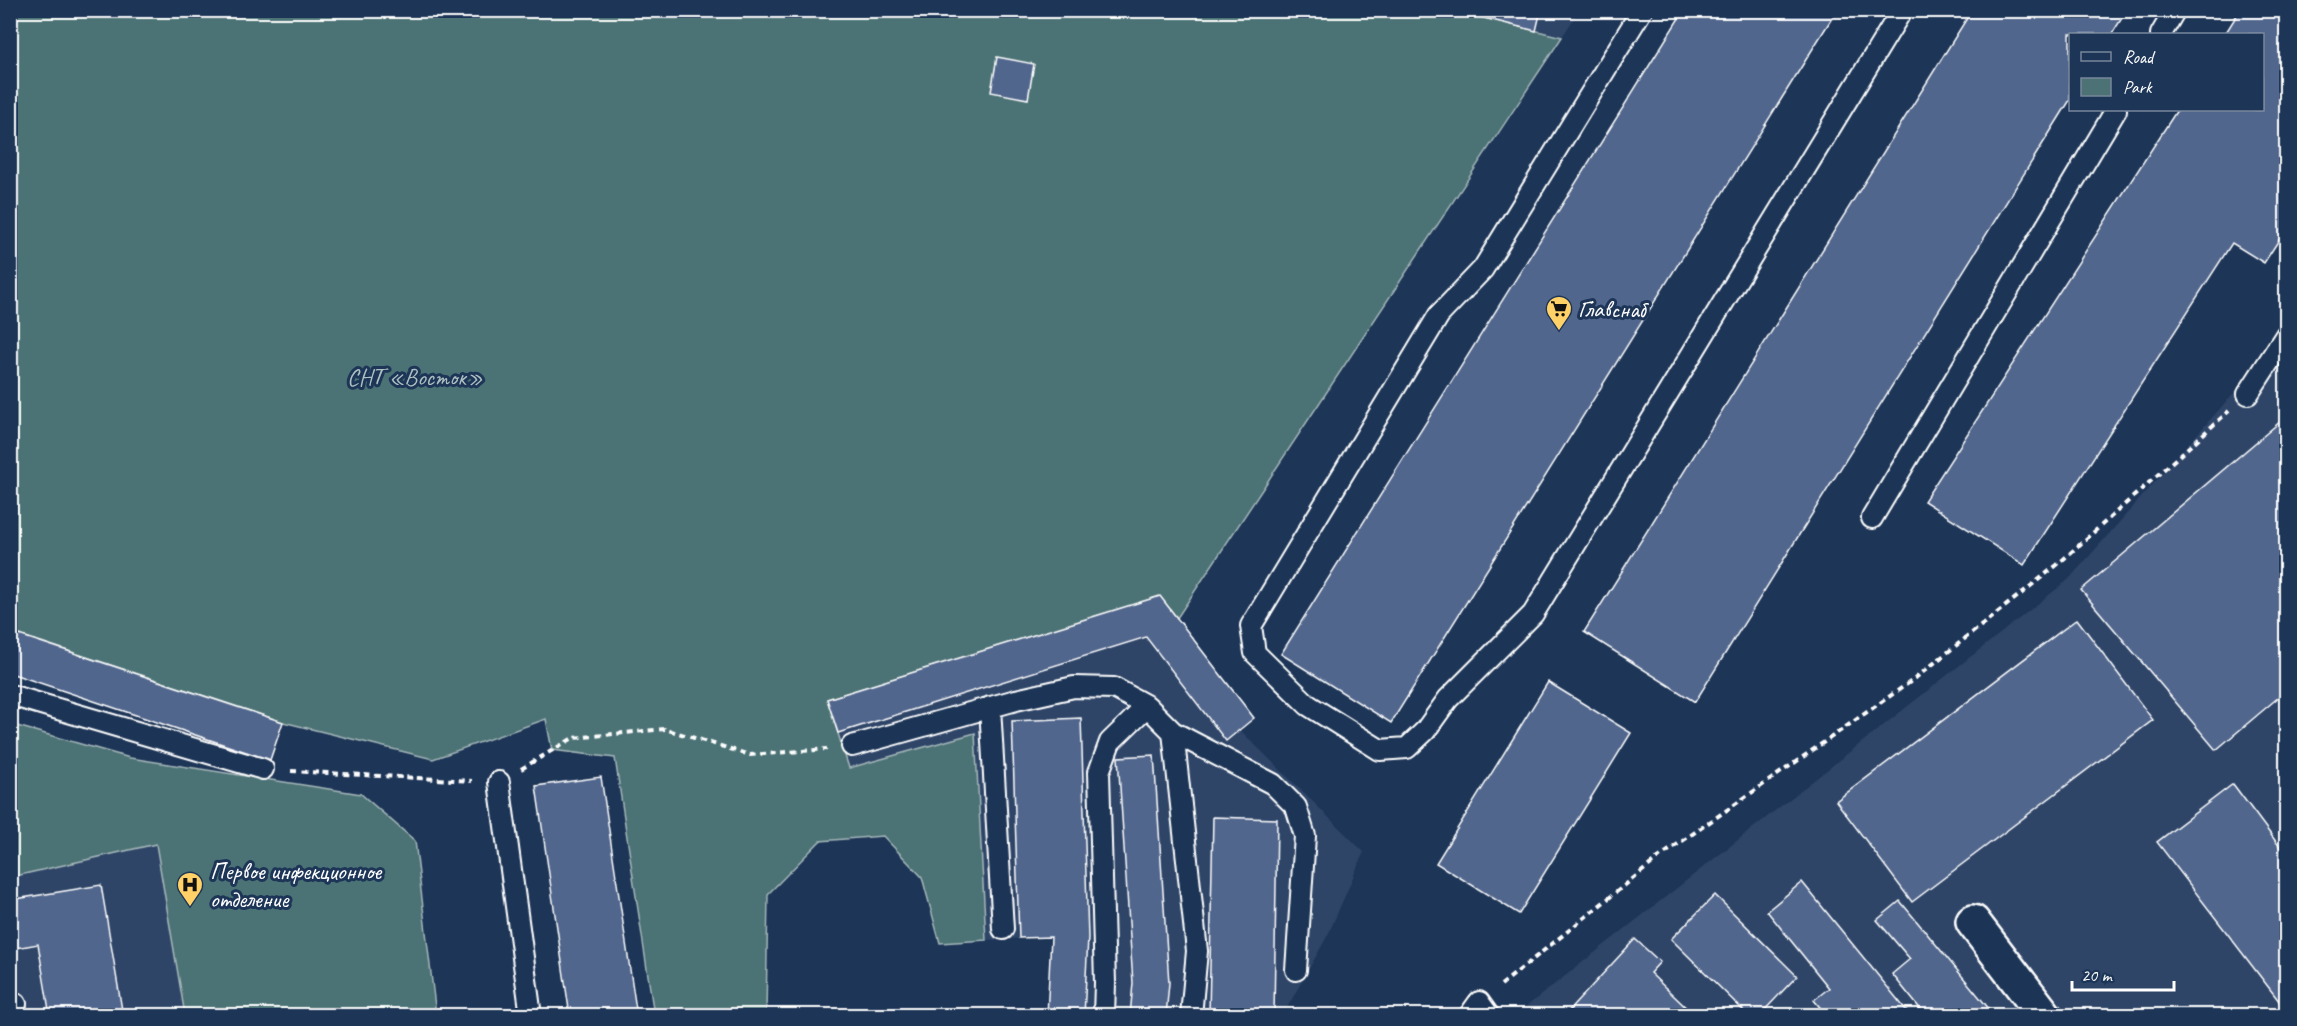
<svg xmlns="http://www.w3.org/2000/svg" width="2297" height="1026" viewBox="0 0 2297 1026" font-family="Caveat,sans-serif">
<style>
.built{fill:#2d4467}
.green{fill:#4c7275;stroke:#a6b8ba;stroke-width:1.5}
.building{fill:#51668d;stroke:#fff;stroke-width:1.5}
.lines{fill:none;stroke-linecap:round;stroke-linejoin:round}
.lane-casing{stroke:#fff;stroke-width:24}
.street-casing{stroke:#fff;stroke-width:38}
.path{stroke:#fff;stroke-width:4;stroke-dasharray:6 4.5;stroke-linecap:butt}
.lane{stroke:#1d3557;stroke-width:20}
.street{stroke:#1d3557;stroke-width:33}
.labels{text-anchor:middle;stroke-width:6;stroke-linejoin:round;paint-order:stroke}
.poi-label{font-size:24px;fill:#fff;stroke:#1d3557;text-anchor:start}
.park-label{font-size:24px;fill:#aec0c1;stroke:#1d3557}
</style>
<rect width="100%" height="100%" fill="#1d3557"/>
<filter id="ink" filterUnits="userSpaceOnUse"><feTurbulence type="fractalNoise" baseFrequency=".0167" numOctaves="2"/><feDisplacementMap in="SourceGraphic" scale="12" xChannelSelector="R" yChannelSelector="G"/><feConvolveMatrix kernelMatrix="1 2 1 2 8 2 1 2 1" color-interpolation-filters="sRGB"/></filter>
<g filter="url(#ink)">
<path class="built" d="M1452 11H1579L1562 37Z
M2286 334V1015L1514 1016 2068 580Z
M1160 596 1254 718 1240 730 1364 852 1328 935 1283 1015H1047L1051 937 986 940 975 734 849 768 827 699Z
M127 768 388 1015H11L10 793Z"/>
<path class="green" d="M1451 10 1562 37 1177 618 1159 596 827 699 849 768 975 733 986 940 940 943 922 877 883 836 820 841 768 894 766 1015H654L615 758 552 750 546 719 433 759 283 722 11 632V11Z
M10 724 130 758 361 794 415 841 436 1015H185L156 844 11 877Z"/>
<path class="building" d="M1452 10H1541L1536 31Z
M1684 10H1837L1391 723 1281 654Z
M1972 10H2127L2112 34H2070V100L1695 702 1584 632Z
M2240 10H2286V229L2264 263 2232 243 2024 565 1924 501 2177 110H2262V34H2225Z
M997 57 1034 64 1028 99 991 92Z
M2281 421 2286 427V691L2216 750 2081 590Z
M1160 596 1254 718 1226 741 1146 637 838 733 827 699Z
M2077 619 2153 720 1912 902 1836 801Z
M10 632 283 722 270 760 10 673Z
M1548 682 1631 733 1519 914 1436 863Z
M1081 718 1088 937 1084 1016H1047L1051 937 1019 938 1012 721Z
M1154 755 1169 983 1166 1016H1130L1133 983 1118 757Z
M601 777 637 1016H570L536 786Z
M2233 784 2286 855V1010L2157 842Z
M1213 817 1277 819 1274 1016H1209Z
M1802 882 1911 1016H1827L1814 1000 1829 988 1767 911Z
M101 885 123 1016H50L38 944 10 949V900Z
M1715 895 1797 976 1759 1016H1749L1671 939Z
M1900 901 1995 1016H1926L1892 974 1910 959 1877 920Z
M1635 939 1660 962 1650 973 1695 1016H1564Z"/>
<g class="lines">
<defs>
<path id="lane" d="M1642 10 1483 269 1439 315 1251 626 1255 653 1308 705 1380 750 1407 748 1425 731 1448 699 1533 614 1902 10
M2161 34 2175 10
M2248 394 2286 335
M1872 518 2116 110
M10 695 263 769
M990 707 1003 929
M1173 732 1197 951 1191 1016
M852 746 1016 700 1074 687 1114 688 1147 706 1173 732 1273 784 1296 807 1305 836 1296 970
M499 782 531 1016
M10 1006 16 1004
M1104 1016 1105 983 1099 772 1110 742 1147 706
M1469 1016 1479 1002 1489 1016"/>
<path id="street" d="M1973 922 2045 1016"/>
</defs>
<use href="#lane" class="lane-casing"/>
<use href="#street" class="street-casing"/>
<path class="path" d="M521 769 573 738 665 729 750 755 827 749
M291 771 472 781
M1501 985 1661 856 1913 680 2057 565 2229 411"/>
<use href="#lane" class="lane"/>
<use href="#street" class="street"/>
</g>
</g>
<defs>
<symbol id="supermarket-pin" viewBox="-11 -11 22 30"><path d="M0 17L-7.5 6A9.5 9.5 0 1 1 7.5 6Z" fill="#ffd166" stroke="#1d3557"/><path d="M-6-5.5h2.5l.6 2H6L4.5 2H-2.5L-4.4-4H-6ZM-1.5 3.2a1.3 1.3 0 1 0 .1 0ZM3 3.2a1.3 1.3 0 1 0 .1 0Z" fill="#111"/></symbol>
<symbol id="hospital-pin" viewBox="-11 -11 22 30"><path d="M0 17L-7.5 6A9.5 9.5 0 1 1 7.5 6Z" fill="#ffd166" stroke="#1d3557"/><path d="M-5-5h3v3.5h4V-5h3V5h-3V1.5h-4V5h-3Z" fill="#111"/></symbol>
</defs>
<g fill-rule="evenodd">
<use href="#supermarket-pin" x="1544" y="294" width="30" height="40"/>
<use href="#hospital-pin" x="175" y="870" width="30" height="40"/>
</g>
<g class="labels">
<g class="poi-label">
<text x="1578" y="317">Главснаб</text>
<text x="210" y="879">Первое инфекционное<tspan x="210" dy="28">отделение</tspan></text>
</g>
<g class="park-label">
<text x="415" y="385">СНТ «Восток»</text>
</g>
</g>
<rect width="2297" height="1026" fill="none" stroke="#1d3557" stroke-width="36"/>
<rect x="18" y="18" width="2261" height="990" fill="none" stroke="#fff" stroke-width="2" filter="url(#ink)"/>
<rect x="2069" y="33" width="195" height="78" fill="#1d3557" stroke="#77869a" stroke-width="1.5"/>
<rect x="2081" y="52" width="30" height="9" fill="#1d3557" stroke="#77869a" stroke-width="1.5"/>
<text x="2123" y="63" font-size="18" fill="#ffffff">Road</text>
<rect x="2081" y="78" width="30" height="18" fill="#4c7275" stroke="#77869a" stroke-width="1.5"/>
<text x="2123" y="93" font-size="18" fill="#ffffff">Park</text>
<path d="M2072 981v9h102v-9" fill="none" stroke="#ffffff" stroke-width="3"/>
<text x="2081" y="981" font-size="18" fill="#ffffff" stroke="#1d3557" stroke-width="4.5" paint-order="stroke">20 m</text>
</svg>
